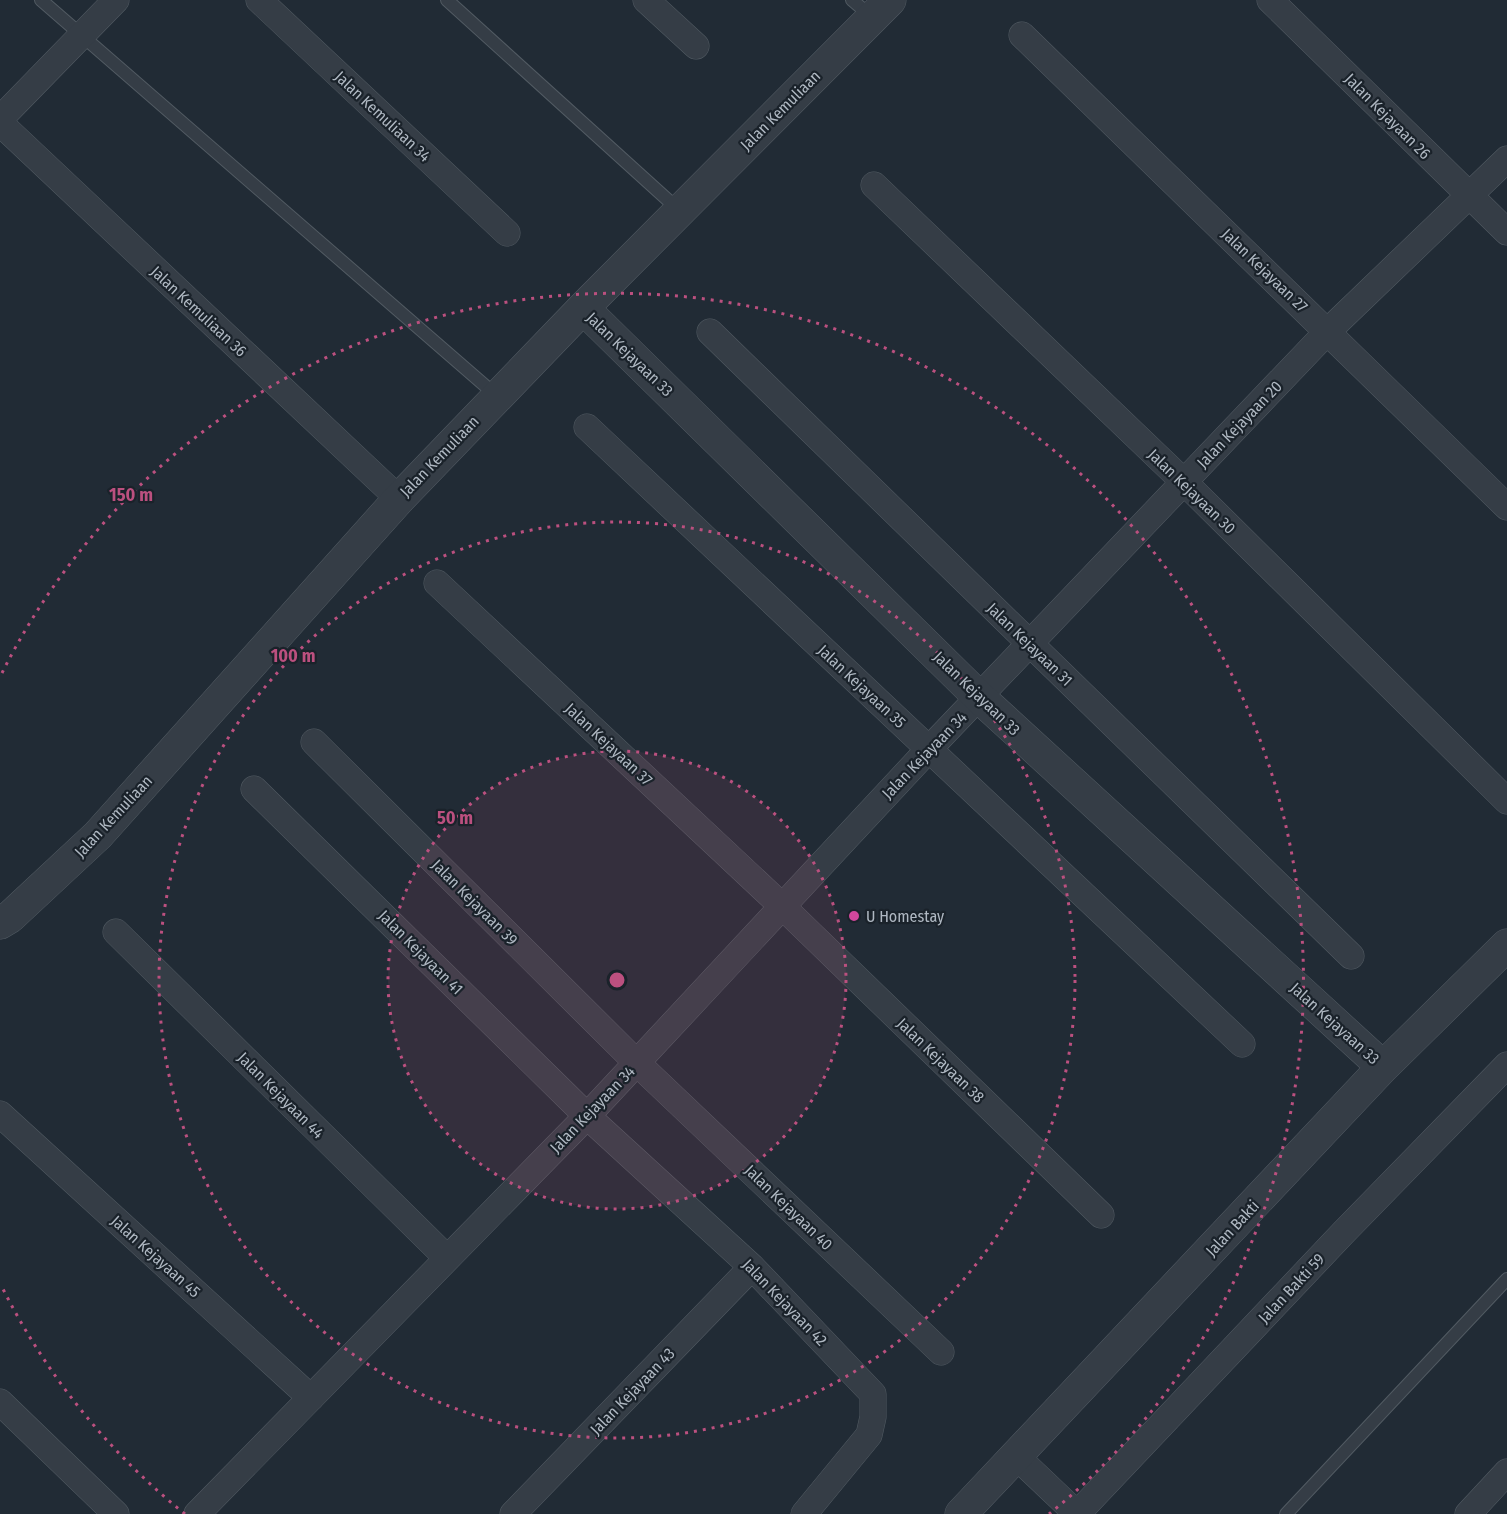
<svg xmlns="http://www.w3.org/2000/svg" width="1507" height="1514" viewBox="0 0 1507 1514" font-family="'Fira Sans Condensed',sans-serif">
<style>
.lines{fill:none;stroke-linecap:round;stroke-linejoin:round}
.service-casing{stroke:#525b63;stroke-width:14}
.minor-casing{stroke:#525b63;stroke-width:27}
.tertiary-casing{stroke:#525b63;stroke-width:33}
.service{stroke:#353d46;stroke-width:12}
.minor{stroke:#353d46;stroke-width:26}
.tertiary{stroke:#353d46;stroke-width:32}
.ring{fill:none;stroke:#bb507f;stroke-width:3;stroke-dasharray:3 6}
.hotel-dot{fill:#d1479c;stroke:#1a222a;stroke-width:2}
.labels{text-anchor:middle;stroke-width:4.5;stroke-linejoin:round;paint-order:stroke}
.street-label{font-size:16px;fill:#afb8c2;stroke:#1a222a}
.poi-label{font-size:16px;fill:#afb8c2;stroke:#1a222a;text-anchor:start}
.centre{fill:#bb507f;stroke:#1a222a;stroke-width:3}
.ring-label{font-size:18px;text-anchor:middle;font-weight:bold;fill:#bb507f;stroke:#1a222a;stroke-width:4.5;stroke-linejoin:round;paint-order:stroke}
</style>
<rect width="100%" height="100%" fill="#212b35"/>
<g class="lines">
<defs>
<path id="service" d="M41 0 497 396
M447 0 680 211
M852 0 872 17
M1286 1514 1507 1279"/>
<path id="minor" d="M259 0 507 233
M646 0 696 46
M1270 0 1507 232
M1022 35 1507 507
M0 119 116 0
M0 123 399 499
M874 185 1184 482 1507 801
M710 332 1351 956
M587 427 1242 1044
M437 583 782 906 1101 1215
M314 742 637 1063 941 1352
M254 789 587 1116 752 1267 873 1394V1417L869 1435 804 1514
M116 932 447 1258
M0 1114 311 1398
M0 1402 116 1514
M1017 1457 1077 1514
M197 1514 587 1116 929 749 1328 331 1507 159
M513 1514 752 1267
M1077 1514 1343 1233 1507 1065
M1468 1514 1507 1472"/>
<path id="tertiary" d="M583 308 979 697 1383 1067
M0 923 10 917 98 835 399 499 583 308 890 0
M961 1514 1383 1067 1507 945"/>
</defs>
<use href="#service" class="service-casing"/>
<use href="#minor" class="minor-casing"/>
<use href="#tertiary" class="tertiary-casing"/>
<use href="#service" class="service"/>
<use href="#minor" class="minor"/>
<use href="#tertiary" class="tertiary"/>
</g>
<circle cx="617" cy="980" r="229" fill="#bb507f" fill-opacity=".12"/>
<g class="ring">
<circle cx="617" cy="980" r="229"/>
<circle cx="617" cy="980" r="458"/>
<path d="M185 1514A687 687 0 0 1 2 1287M2 673A687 687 0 1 1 1049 1514"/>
</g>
<circle class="hotel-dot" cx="854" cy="916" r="6"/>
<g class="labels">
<g class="street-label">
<text transform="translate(780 110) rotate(-45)" y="6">Jalan Kemuliaan</text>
<text transform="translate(383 116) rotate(43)" y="6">Jalan Kemuliaan 34</text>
<text transform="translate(1388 116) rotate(45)" y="6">Jalan Kejayaan 26</text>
<text transform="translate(1265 270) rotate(44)" y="6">Jalan Kejayaan 27</text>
<text transform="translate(199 311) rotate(43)" y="6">Jalan Kemuliaan 36</text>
<text transform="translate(630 354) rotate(44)" y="6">Jalan Kejayaan 33</text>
<text transform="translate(1239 424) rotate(-46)" y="6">Jalan Kejayaan 20</text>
<text transform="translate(439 456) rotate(-46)" y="6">Jalan Kemuliaan</text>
<text transform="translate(1192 491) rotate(44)" y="6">Jalan Kejayaan 30</text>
<text transform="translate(1030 644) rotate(44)" y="6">Jalan Kejayaan 31</text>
<text transform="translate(862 686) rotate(43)" y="6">Jalan Kejayaan 35</text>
<text transform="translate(977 693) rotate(44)" y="6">Jalan Kejayaan 33</text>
<text transform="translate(609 744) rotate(43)" y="6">Jalan Kejayaan 37</text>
<text transform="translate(924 755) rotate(-46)" y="6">Jalan Kejayaan 34</text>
<text transform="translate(113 816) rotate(-47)" y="6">Jalan Kemuliaan</text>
<text transform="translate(475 902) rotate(45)" y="6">Jalan Kejayaan 39</text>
<text transform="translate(421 952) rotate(45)" y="6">Jalan Kejayaan 41</text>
<text transform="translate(1335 1023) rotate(42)" y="6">Jalan Kejayaan 33</text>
<text transform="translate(941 1060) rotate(44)" y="6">Jalan Kejayaan 38</text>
<text transform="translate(281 1095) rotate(45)" y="6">Jalan Kejayaan 44</text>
<text transform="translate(592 1109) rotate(-46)" y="6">Jalan Kejayaan 34</text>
<text transform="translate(789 1207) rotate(44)" y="6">Jalan Kejayaan 40</text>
<text transform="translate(1232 1228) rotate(-47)" y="6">Jalan Bakti</text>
<text transform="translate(156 1256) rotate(42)" y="6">Jalan Kejayaan 45</text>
<text transform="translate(1291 1288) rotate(-47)" y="6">Jalan Bakti 59</text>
<text transform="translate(785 1302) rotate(46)" y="6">Jalan Kejayaan 42</text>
<text transform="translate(632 1391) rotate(-46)" y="6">Jalan Kejayaan 43</text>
</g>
<g class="poi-label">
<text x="866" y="922">U Homestay</text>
</g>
</g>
<circle cx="617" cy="980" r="9" class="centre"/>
<g class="ring-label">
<text x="131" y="501">150 m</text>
<text x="293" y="662">100 m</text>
<text x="455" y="824">50 m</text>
</g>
</svg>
